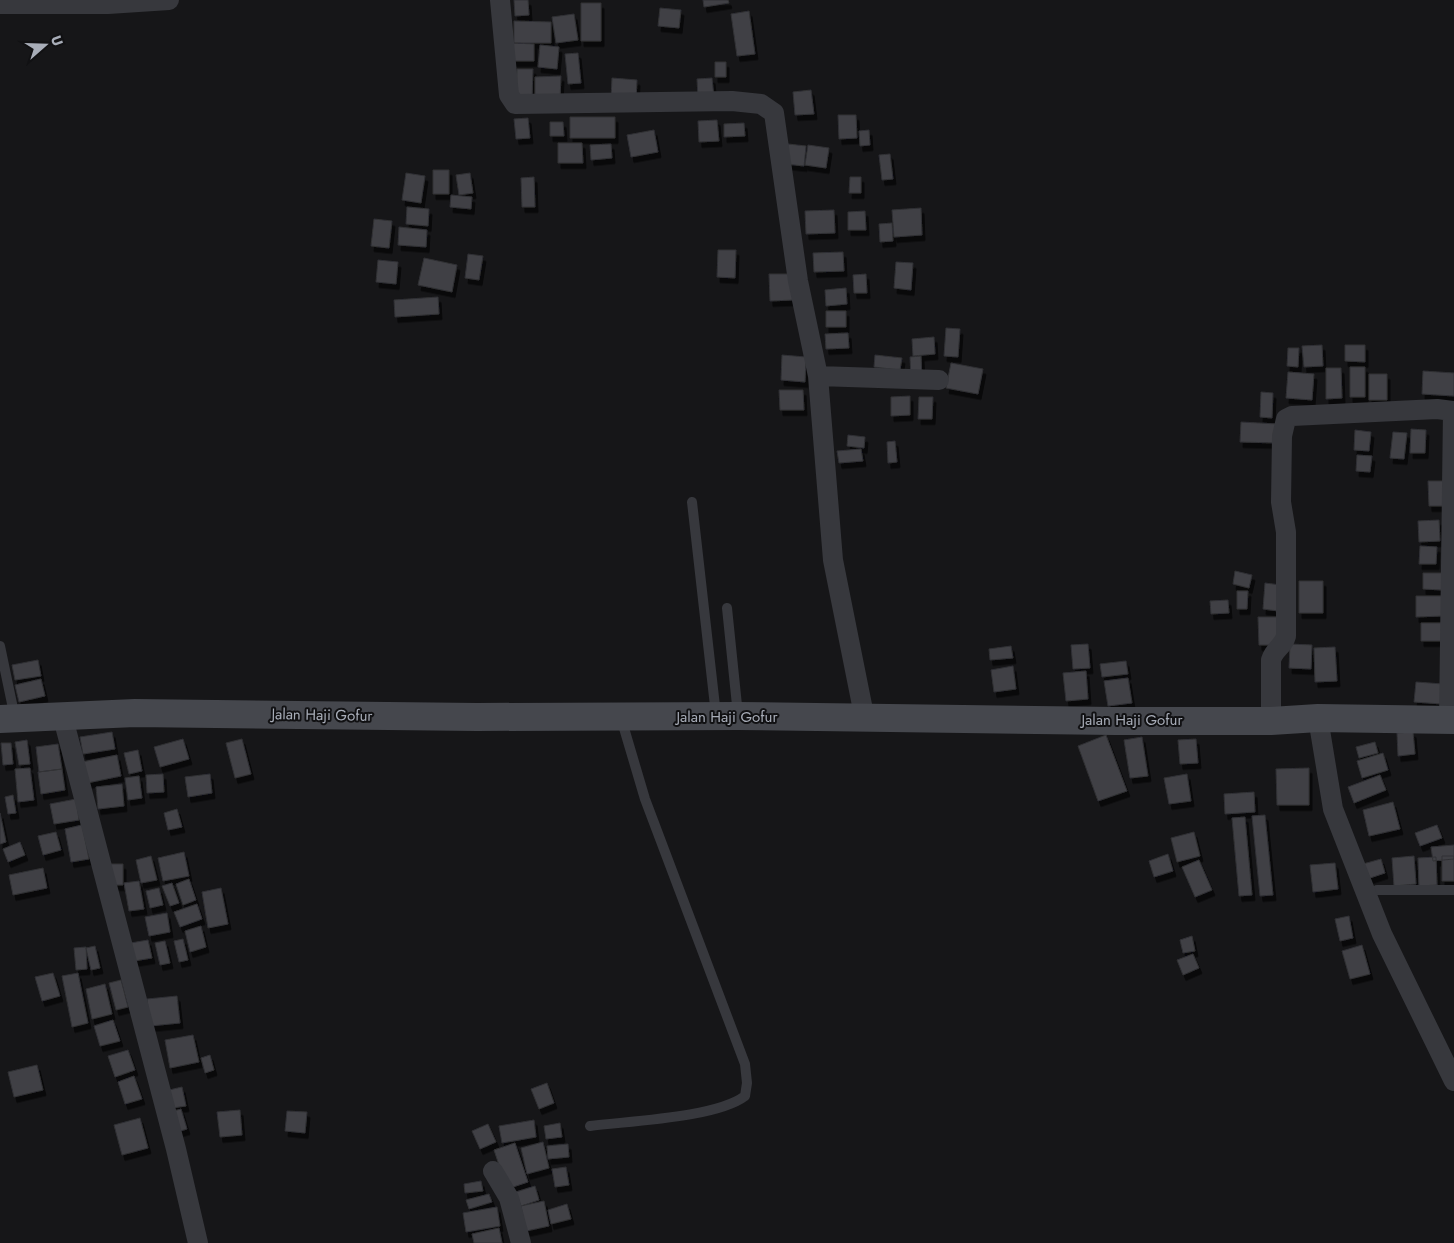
<svg xmlns="http://www.w3.org/2000/svg" width="1454" height="1243" viewBox="0 0 1454 1243" font-family="Jost,sans-serif">
<style>
.building{fill:#404145;stroke:#303034;filter:url(#shadow)}
.lines{fill:none;stroke-linecap:round;stroke-linejoin:round}
.lane{stroke:#37383d;stroke-width:10}
.street{stroke:#37383d;stroke-width:20}
.secondary{stroke:#45474d;stroke-width:28}
.labels{text-anchor:middle;stroke-width:4;stroke-linejoin:round;paint-order:stroke}
.street-label{font-size:15px;fill:#a8adb8;stroke:#111113}
</style>
<defs>
<filter id="shadow"><feDropShadow dx="3" dy="5.5" stdDeviation="0" flood-color="#0009"/></filter>
</defs>
<rect width="100%" height="100%" fill="#161618"/>
<path class="building" d="M514 0H528L529 15 515 16Z
M703 0H728L729 3 704 7Z
M581 3H601V41H581Z
M660 8 681 10 679 28 658 26Z
M749 11 755 54 737 56 731 14Z
M574 14 578 40 556 43 552 17Z
M514 21 551 22V43H514Z
M513 43 534 44V61H512Z
M540 45 559 47 557 69 538 67Z
M578 53 581 83 568 84 565 54Z
M715 62H726V77H715Z
M517 69H533L532 98H516Z
M561 76 560 99H535V77Z
M612 78 637 80 636 101 611 99Z
M712 78 714 98 698 99 697 79Z
M811 90 814 114 795 115 793 92Z
M838 115H856L857 138 839 139Z
M570 117H615V138H570Z
M528 118 530 138 516 139 514 119Z
M717 120 719 141 699 142 698 121Z
M550 122H563L564 136H550Z
M744 123 745 136 724 137V124Z
M654 130 658 152 631 157 627 135Z
M869 130 870 145 860 146 859 131Z
M558 143H582L583 163H558Z
M611 144 612 158 591 160 590 145Z
M788 144 806 146 804 166 786 164Z
M808 145 829 148 826 168 805 165Z
M890 154 893 179 882 180 879 155Z
M433 170H449V194H433Z
M406 173 425 176 421 203 402 200Z
M470 173 473 193 459 195 456 175Z
M534 177 535 207H522L521 178Z
M850 177H861V193H849Z
M451 195 472 197 471 209 450 207Z
M407 207 429 209 428 226 406 224Z
M921 208 922 235 894 237 892 210Z
M834 210 835 233 806 234 805 211Z
M865 211 866 230H848V212Z
M374 219 392 221 389 248 371 246Z
M892 223 893 241 880 242 879 224Z
M399 227 427 230 426 247 398 245Z
M718 250H736L735 278 717 277Z
M843 252 844 271 814 272 813 253Z
M468 254 483 256 479 280 465 278Z
M424 258 457 265 452 292 418 285Z
M378 260 398 262 396 284 376 282Z
M896 262 913 263 911 290 894 288Z
M769 274H793V300L770 301Z
M866 274 867 293H854L853 275Z
M846 288 847 304 826 306 825 290Z
M438 297 439 314 395 317 394 300Z
M826 311H846V327H826Z
M946 328 960 329 958 357 944 356Z
M848 333 849 348 826 349 825 334Z
M934 337 935 354 913 356 912 339Z
M1322 345 1323 366 1304 367 1302 346Z
M1345 345H1365V362L1345 361Z
M1288 348H1299L1298 367 1287 366Z
M782 355 806 357 805 382 781 380Z
M875 355 902 358 900 370 874 367Z
M921 356 922 378 911 379 910 357Z
M951 363 983 369 978 394 946 388Z
M1350 367H1365V397H1350Z
M1326 368H1341L1342 398 1326 399Z
M1423 371 1454 373V396L1422 394Z
M1288 372 1314 374 1312 400 1286 398Z
M1369 374H1387V400H1369Z
M779 390H803L804 410H780Z
M1261 392 1273 393 1272 418 1260 417Z
M910 396V415L891 416V397Z
M919 397H933L932 419H918Z
M1241 422 1277 424V443L1240 442Z
M1411 429 1426 430 1425 453H1410Z
M1355 430 1371 432 1369 451 1354 450Z
M1393 432 1407 433 1404 459 1390 458Z
M848 435 865 437 864 448 847 446Z
M895 441 897 462 888 463 887 442Z
M861 449 863 461 839 463 837 451Z
M1357 455 1372 456 1370 472 1356 471Z
M1428 481H1446V506H1429Z
M1439 520 1440 541 1419 542 1418 521Z
M1420 546 1437 547 1436 564H1419Z
M1235 571 1252 575 1249 588 1233 584Z
M1423 573H1442V590L1423 589Z
M1299 581H1323V613H1299Z
M1265 583 1281 585 1278 611 1263 609Z
M1237 591H1248L1247 609H1237Z
M1416 596H1442V616L1416 617Z
M1228 600 1229 613 1211 614 1210 601Z
M1258 617H1278V645H1259Z
M1421 623H1443V641H1421Z
M1088 644 1090 668 1073 669 1071 645Z
M1290 644 1312 645 1311 669 1289 668Z
M1011 646 1013 658 990 660 989 649Z
M1335 647 1337 681 1315 682 1314 648Z
M38 660 41 676 15 680 12 665Z
M1126 661 1128 674 1102 677 1100 664Z
M1013 666 1016 689 994 692 991 670Z
M1086 671 1088 699 1066 701 1063 673Z
M1128 678 1132 703 1108 706 1104 681Z
M41 679 45 696 19 702 15 685Z
M1416 682 1443 684 1442 704 1414 702Z
M112 732 115 749 83 754 80 737Z
M1413 732 1415 754 1398 756 1397 733Z
M1106 735 1127 791 1098 801 1078 746Z
M1142 737 1148 776 1130 778 1124 740Z
M183 739 189 759 160 767 154 747Z
M242 739 251 774 235 778 226 743Z
M1196 739 1198 763 1180 764 1178 740Z
M27 740 30 764 19 765 15 742Z
M1375 742 1378 753 1359 758 1356 747Z
M1 743H11L13 764 3 765Z
M58 744 62 769 39 772 36 747Z
M138 750 142 771 129 774 124 753Z
M1383 753 1388 770 1362 778 1357 761Z
M117 755 121 776 87 783 82 762Z
M30 768 34 800 18 802 15 769Z
M1309 768V805H1277L1276 769Z
M62 769 65 790 41 794 38 772Z
M163 774 164 792 147 793 146 775Z
M210 774 212 793 188 797 185 777Z
M1187 774 1191 801 1169 804 1164 778Z
M1380 775 1386 790 1354 803 1348 787Z
M139 776 142 798 128 800 125 778Z
M122 784 124 806 98 809 96 787Z
M1254 792 1255 812 1225 814 1224 794Z
M13 795 16 813 8 814 5 797Z
M76 799 79 820 54 824 50 804Z
M1393 802 1400 829 1369 836 1363 810Z
M177 809 182 827 168 830 164 813Z
M0 813 6 842 0 844Z
M1265 815 1273 895 1260 896 1252 816Z
M1245 817 1252 895 1239 896 1232 818Z
M82 825 89 859 71 862 65 829Z
M1437 825 1442 838 1420 846 1415 833Z
M56 832 61 850 43 855 38 836Z
M1194 832 1200 856 1177 862 1171 838Z
M20 842 25 855 8 862 3 849Z
M1454 845V859L1433 861 1431 847Z
M184 852 189 876 163 881 158 858Z
M1168 854 1173 871 1154 877 1149 861Z
M151 856 157 880 141 883 136 860Z
M1414 856 1416 884 1394 886 1392 858Z
M1442 856H1454V881H1442Z
M1436 857 1437 885 1419 886 1418 858Z
M1381 859 1385 873 1367 879 1363 864Z
M1199 860 1212 890 1195 897 1182 867Z
M1335 863 1338 889 1313 892 1310 865Z
M107 864H123V885H108Z
M43 868 47 888 13 895 9 875Z
M189 879 196 900 183 905 176 884Z
M139 881 144 909 129 911 124 883Z
M172 883 179 903 170 906 162 886Z
M159 888 163 905 150 908 146 891Z
M221 888 228 924 208 928 202 892Z
M197 904 202 919 180 927 174 912Z
M167 913 170 932 149 936 145 917Z
M1349 916 1353 938 1340 941 1335 919Z
M201 926 206 947 190 952 185 931Z
M1192 936 1195 951 1183 953 1180 940Z
M183 939 188 960 179 962 174 941Z
M148 940 152 958 128 962 125 944Z
M165 941 170 963 160 965 155 943Z
M1362 945 1370 974 1350 979 1342 951Z
M95 946 100 968 91 970 86 948Z
M86 947 87 969 76 970 74 948Z
M1193 954 1199 968 1183 975 1177 960Z
M53 973 60 996 42 1001 35 977Z
M78 973 88 1023 72 1027 62 976Z
M121 980 128 1007 116 1010 109 983Z
M105 984 112 1014 92 1019 86 989Z
M177 996 180 1023 150 1026 147 999Z
M113 1020 120 1041 100 1046 94 1026Z
M193 1035 199 1062 170 1068 165 1040Z
M128 1050 135 1070 115 1077 108 1056Z
M210 1055 214 1070 205 1073 201 1058Z
M37 1065 43 1090 14 1097 8 1072Z
M134 1076 142 1099 125 1104 118 1082Z
M547 1083 554 1103 539 1109 531 1089Z
M182 1087 186 1106 172 1108 169 1090Z
M181 1109 187 1129 173 1133 167 1113Z
M240 1110 242 1135 220 1137 217 1112Z
M287 1111 307 1112 305 1133 285 1131Z
M140 1118 148 1148 122 1155 114 1125Z
M534 1120 536 1137 502 1143 499 1126Z
M560 1123 562 1137 546 1139 544 1126Z
M488 1124 496 1142 480 1149 472 1131Z
M543 1142 549 1168 527 1174 521 1148Z
M515 1143 528 1182 507 1189 494 1150Z
M568 1144 569 1157 548 1159 547 1146Z
M566 1167 569 1185 555 1187 552 1169Z
M481 1181 483 1191 465 1193 464 1184Z
M535 1186 539 1200 521 1206 516 1192Z
M489 1194 492 1202 469 1209 466 1200Z
M544 1201 549 1226 526 1231 521 1206Z
M567 1204 571 1219 551 1224 548 1210Z
M497 1207 500 1226 466 1232 463 1213Z
M499 1228 502 1243H474L472 1234Z"/>
<g class="lines">
<path class="lane" d="M692 502 716 715
M727 608 738 715
M0 646 15 718
M1377 890H1454
M590 1126C628 1121 716 1118 745 1096L747 1083 745 1064 645 799 621 718"/>
<path class="street" d="M500 0 509 95 515 104 732 101 761 104 774 113 798 281 818 376 833 560 865 720
M0 4H108L169 0
M818 376 939 380
M63 718 176 1149 198 1243
M1318 718 1333 809 1382 934 1454 1081
M1271 721V660C1274 649 1283 647 1286 636V532L1281 502 1282 436 1286 419 1292 416 1437 409 1453 411 1449 720
M493 1171 509 1198 521 1243"/>
<path class="secondary" d="M0 719 135 713 477 717 738 716 1114 721H1271L1318 718 1454 720"/>
</g>
<g class="labels">
<g class="street-label">
<text transform="translate(322 715) rotate(1)" y="5">Jalan Haji Gofur</text>
<text x="727" y="722">Jalan Haji Gofur</text>
<text x="1132" y="725">Jalan Haji Gofur</text>
</g>
</g>
<g transform="translate(45 45) rotate(70)" stroke="#111113" stroke-width="4" paint-order="stroke">
<path d="M0-4L9 19L0 12L-9 19Z" fill="#a8adb8"/>
<text y="-8" font-size="14" font-weight="bold" text-anchor="middle" fill="#a8adb8">U</text>
</g>
</svg>
